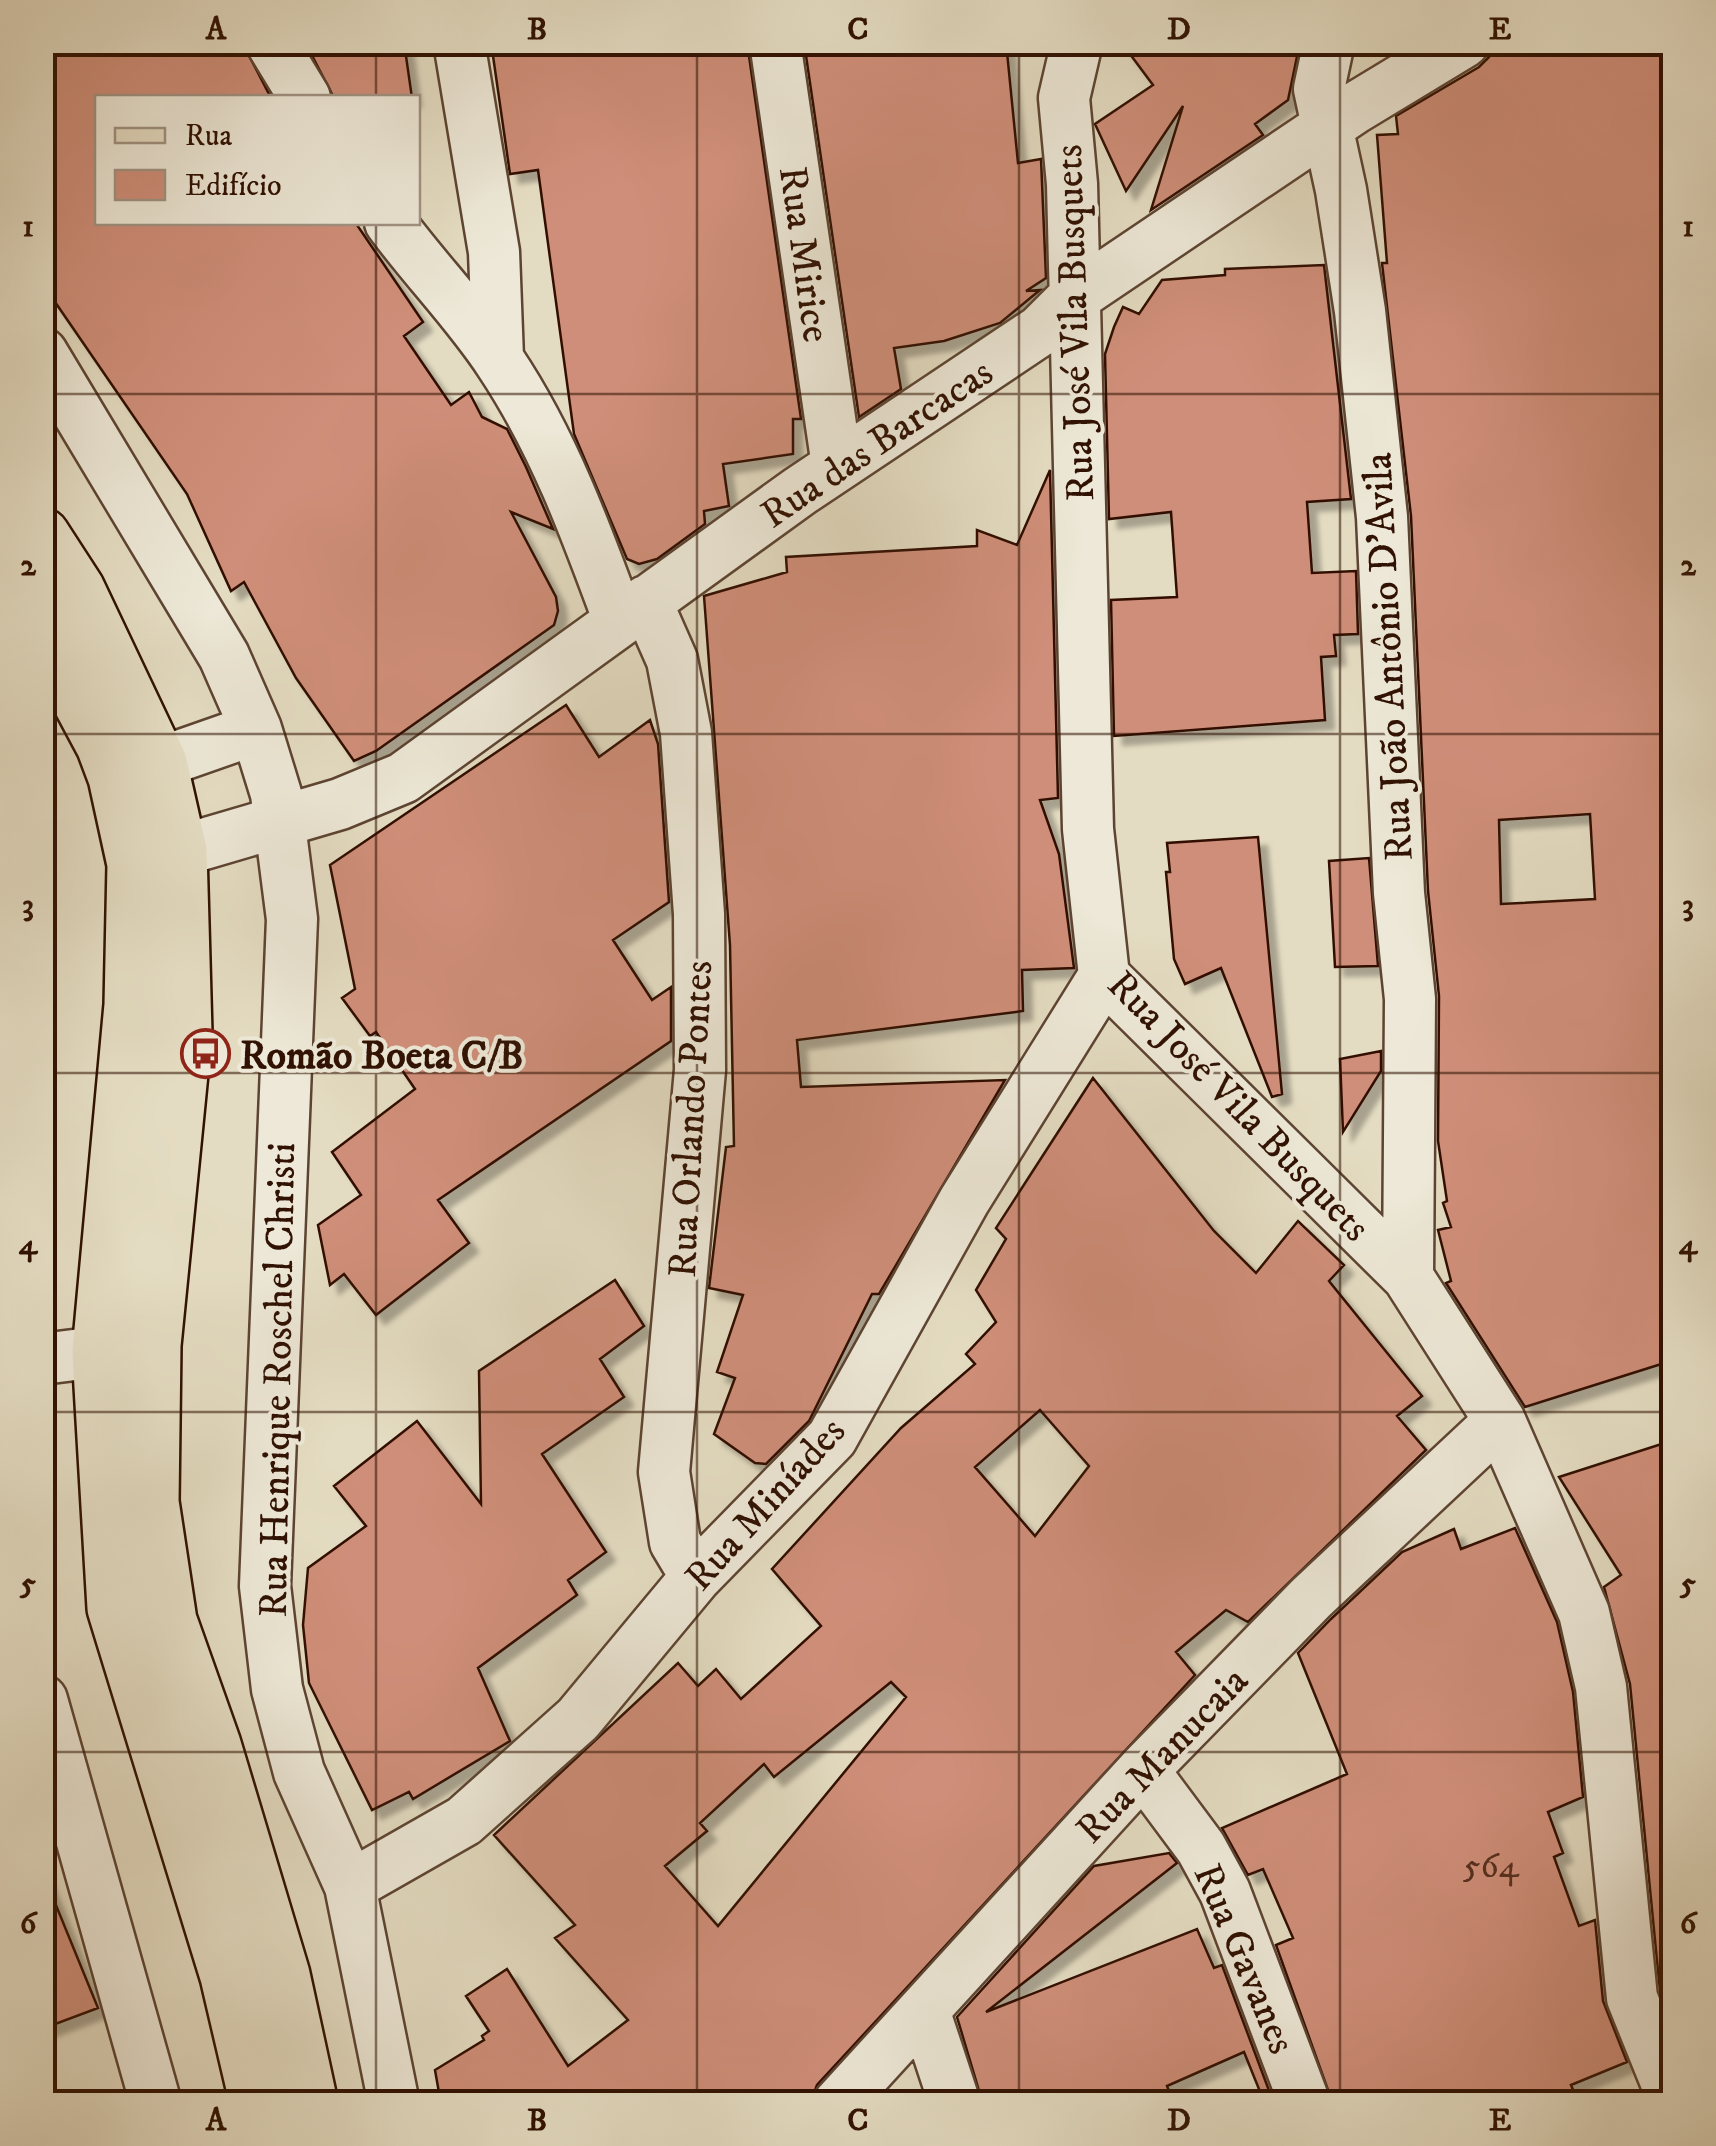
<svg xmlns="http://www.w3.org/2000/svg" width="1716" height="2146" viewBox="0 0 1716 2146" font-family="'IM FELL DW Pica',serif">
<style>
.building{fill:#cf8e79;stroke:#301102;stroke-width:2.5;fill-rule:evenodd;filter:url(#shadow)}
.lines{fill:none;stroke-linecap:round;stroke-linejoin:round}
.street-casing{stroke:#5d4432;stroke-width:55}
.primary-casing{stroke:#301102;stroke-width:60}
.street{stroke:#ede8d7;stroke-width:50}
.primary{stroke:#e4dcc2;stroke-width:55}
.grid{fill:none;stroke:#301102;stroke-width:2.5;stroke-opacity:0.55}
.labels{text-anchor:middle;stroke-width:8;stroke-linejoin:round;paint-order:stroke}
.number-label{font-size:35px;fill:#583020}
.street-label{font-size:40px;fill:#301102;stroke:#ede8d7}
.poi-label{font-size:40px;font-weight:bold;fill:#301102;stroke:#ede8d7;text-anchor:start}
.neatline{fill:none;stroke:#301102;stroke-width:4}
.grid-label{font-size:32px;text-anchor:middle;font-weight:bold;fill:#301102}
</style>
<defs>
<filter id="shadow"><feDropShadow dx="9" dy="9" stdDeviation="2.5" flood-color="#0004"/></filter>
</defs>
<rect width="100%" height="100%" fill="#e4dcc2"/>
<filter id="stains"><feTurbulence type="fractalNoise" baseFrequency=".002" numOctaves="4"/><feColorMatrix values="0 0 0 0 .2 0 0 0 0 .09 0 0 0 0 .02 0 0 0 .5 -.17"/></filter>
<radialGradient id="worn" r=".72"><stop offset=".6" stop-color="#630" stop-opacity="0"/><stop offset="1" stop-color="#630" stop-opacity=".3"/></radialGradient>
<path class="building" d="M42 42H242L271 98H98V222H355L423 322 404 336 451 405 469 392 482 417 507 429 526 467 553 529 511 512 556 597 558 611 554 625 376 751 354 761 296 678 244 582 231 591 187 494 42 283Z
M305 42H404L412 98H334Z
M491 42H747L801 419H793V454L723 464 729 506 704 511 705 524 657 559 639 564 627 559 574 434 538 170 510 174Z
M804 42H1006L1018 163 1041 159 1046 278 1026 291 1040 290 1000 323 944 341 894 348 901 389 859 417Z
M1121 42H1268L1276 53 1288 42H1300L1288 100 1255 124 1263 135 1151 210 1183 106 1126 191 1095 124 1153 85Z
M1493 42H1667L1669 60H1674V1360L1525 1407 1446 1283 1451 1281 1438 1230 1451 1227 1443 1203 1447 1201 1438 1141 1439 996 1428 891 1411 516 1382 263H1387L1377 135 1398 134 1396 116 1479 67 1489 57ZM1590 814 1595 899 1501 904 1499 820Z
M1324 265 1351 499 1307 502 1312 573 1356 571 1358 634 1334 635 1336 656 1321 657 1325 720 1114 736 1111 600 1177 597 1171 512 1109 519 1105 354 1114 327 1123 307 1139 314 1162 280 1225 275V269Z
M1050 470 1058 798 1040 800 1059 854 1074 968 1022 970 1023 1011 797 1040 801 1087 1005 1080 879 1294H872L809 1421 766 1464 755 1463 714 1434 735 1378 717 1372 743 1295 709 1288 726 1147 734 1146 730 945 704 596 787 572 786 557 977 546V530L1017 545Z
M566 705 599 757 650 720 658 744 669 902 613 940 652 1000 671 987V1041L438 1200 469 1243 376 1315 344 1274 330 1285 318 1225 361 1195 332 1152 415 1089 376 1032 370 1036 342 998 355 989 330 865Z
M1258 837 1282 1094 1272 1097 1221 968 1185 984 1174 959 1166 872H1170L1167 843Z
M1369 858 1378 966 1335 967 1329 861Z
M1381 1051V1071L1343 1132 1340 1059Z
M1093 1078 1214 1231 1256 1273 1298 1221 1344 1265 1329 1281 1422 1396 1397 1416 1426 1450 1248 1622 1226 1610 1176 1652 1195 1675 817 2085 810 2104H441L435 2070 484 2040 482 2036 489 2031 466 1996 507 1969 568 2066 628 2020 555 1938 575 1925 494 1835 678 1663 698 1686 716 1669 741 1699 821 1626 772 1569 901 1428 975 1364 966 1354 996 1322 976 1290 1006 1239 996 1228ZM1040 1410 1089 1466 1035 1536 975 1467ZM891 1682 906 1697 718 1926 665 1866 707 1831 700 1823 764 1764 774 1777Z
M615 1280 644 1326 600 1359 624 1397 542 1454 606 1552 568 1580 577 1595 478 1668 510 1741 413 1799 409 1792 372 1810 309 1683 303 1625 308 1568 366 1526 334 1486 417 1421 481 1504 479 1371Z
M1674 1440V2024L1660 1991 1630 1684 1604 1587 1621 1575 1559 1477Z
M1515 1528 1557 1622 1573 1692 1583 1797 1548 1812 1563 1853 1554 1857 1579 1926 1595 1920 1603 2001 1627 2062 1571 2085 1579 2104H1333L1276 1945 1293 1938 1263 1869 1248 1875 1222 1828 1347 1774 1298 1653 1331 1619 1402 1552 1454 1529 1461 1549Z
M1169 1853 1177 1863 986 2012 1197 1929 1214 1968 1222 1965 1274 2104H1265L1244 2052 1167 2086 1174 2104H983L957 2017 1094 1866Z
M42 1871 98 2008 42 2029Z"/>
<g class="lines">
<defs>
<path id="street" d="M271 42 305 98
M459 42 494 252 498 358
M775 42 837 466
M1077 42 1064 98 1072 184 1088 829 1104 976 1408 1277 1500 1421 1584 1613 1601 1687 1632 1998 1674 2102
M1329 42 1319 89 1341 190 1360 311 1382 517 1399 893 1410 999 1408 1277
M390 222C425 270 468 313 500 362 553 441 586 531 619 621
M42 353 224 656 256 729 276 794 292 919 265 1586 277 1689 299 1772 350 1886 394 2104
M646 601 672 660 686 733 699 914 700 1070 664 1472 675 1542 696 1577
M119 777 256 729
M139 863 340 804 403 778 800 491 1041 330 1073 298 1355 108 1464 42
M42 1359 138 1347
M42 1700 156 2104
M1143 1770 1201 1848 1225 1892 1305 2104
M350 1886 464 1821 578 1719 696 1577 832 1438 964 1201 1104 976
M924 2010 955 2104
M838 2104 1143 1770 1311 1598 1500 1421"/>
<path id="primary" d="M42 536 77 590 159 763 179 851 184 1033 153 1345 151 1502 169 1621 213 1745 282 1975 310 2104
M42 629 104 745 116 777 135 864 132 1005 100 1352 115 1608 228 1976 258 2104"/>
</defs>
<use href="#street" class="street-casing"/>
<use href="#primary" class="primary-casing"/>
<use href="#street" class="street"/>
<use href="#primary" class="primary"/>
</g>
<path class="grid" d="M376 42V98M697 42V2104M1019 42V2104M1340 42V2104M376 222V2104M42 394H1674M42 734H1674M42 1073H1674M42 1412H1674M42 1752H1674"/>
<defs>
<symbol id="bus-ring" viewBox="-11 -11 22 22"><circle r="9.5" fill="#ede8d7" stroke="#8f2418" stroke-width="1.5"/><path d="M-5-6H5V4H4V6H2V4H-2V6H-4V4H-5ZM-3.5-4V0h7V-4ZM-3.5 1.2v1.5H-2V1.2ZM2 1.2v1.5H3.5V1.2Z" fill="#8f2418"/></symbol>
</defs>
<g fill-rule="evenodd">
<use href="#bus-ring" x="178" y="1026" width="55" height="55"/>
</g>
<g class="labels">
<g class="number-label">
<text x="1491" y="1877">564</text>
</g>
<g class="street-label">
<text transform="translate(806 254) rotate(82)" y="14">Rua Mirice</text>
<text transform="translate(1073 323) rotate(-92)" y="14">Rua José Vila Busquets</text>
<text transform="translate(876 442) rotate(-34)" y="14">Rua das Barcacas</text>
<text transform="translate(1387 657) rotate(-93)" y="14">Rua João Antônio D'Avila</text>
<text transform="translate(1240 1105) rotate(46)" y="14">Rua José Vila Busquets</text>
<text transform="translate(689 1119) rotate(-87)" y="14">Rua Orlando Pontes</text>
<text transform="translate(276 1380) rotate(-89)" y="14">Rua Henrique Roschel Christi</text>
<text transform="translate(764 1503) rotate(-48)" y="14">Rua Miníades</text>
<text transform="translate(1161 1754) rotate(-46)" y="14">Rua Manucaia</text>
<text transform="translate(1246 1958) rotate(67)" y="14">Rua Gavanes</text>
</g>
<g class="poi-label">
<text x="240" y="1068">Romão Boeta C/B</text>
</g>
</g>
<rect width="1716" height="2146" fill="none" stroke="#e4dcc2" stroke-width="110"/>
<rect x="95" y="95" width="325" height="130" fill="#ede8d7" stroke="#a19282" stroke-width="2.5"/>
<rect x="115" y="128" width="50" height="15" fill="#e4dcc2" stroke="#a19282" stroke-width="2.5"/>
<text x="185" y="145" font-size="30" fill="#301102">Rua</text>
<rect x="115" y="170" width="50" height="30" fill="#cf8e79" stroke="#a19282" stroke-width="2.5"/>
<text x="185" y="195" font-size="30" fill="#301102">Edifício</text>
<rect x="55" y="55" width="1606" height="2036" class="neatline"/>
<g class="grid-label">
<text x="216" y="39">A</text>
<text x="537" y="39">B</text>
<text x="858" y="39">C</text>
<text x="1179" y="39">D</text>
<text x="1500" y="39">E</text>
<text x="28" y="236">1</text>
<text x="1688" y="236">1</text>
<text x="28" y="575">2</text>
<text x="1688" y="575">2</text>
<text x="28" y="915">3</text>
<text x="1688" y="915">3</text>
<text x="28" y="1254">4</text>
<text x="1688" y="1254">4</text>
<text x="28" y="1593">5</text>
<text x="1688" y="1593">5</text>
<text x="28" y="1933">6</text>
<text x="1688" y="1933">6</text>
<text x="216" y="2130">A</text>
<text x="537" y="2130">B</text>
<text x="858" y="2130">C</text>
<text x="1179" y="2130">D</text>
<text x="1500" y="2130">E</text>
</g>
<rect width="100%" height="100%" filter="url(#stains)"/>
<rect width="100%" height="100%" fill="url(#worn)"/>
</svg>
